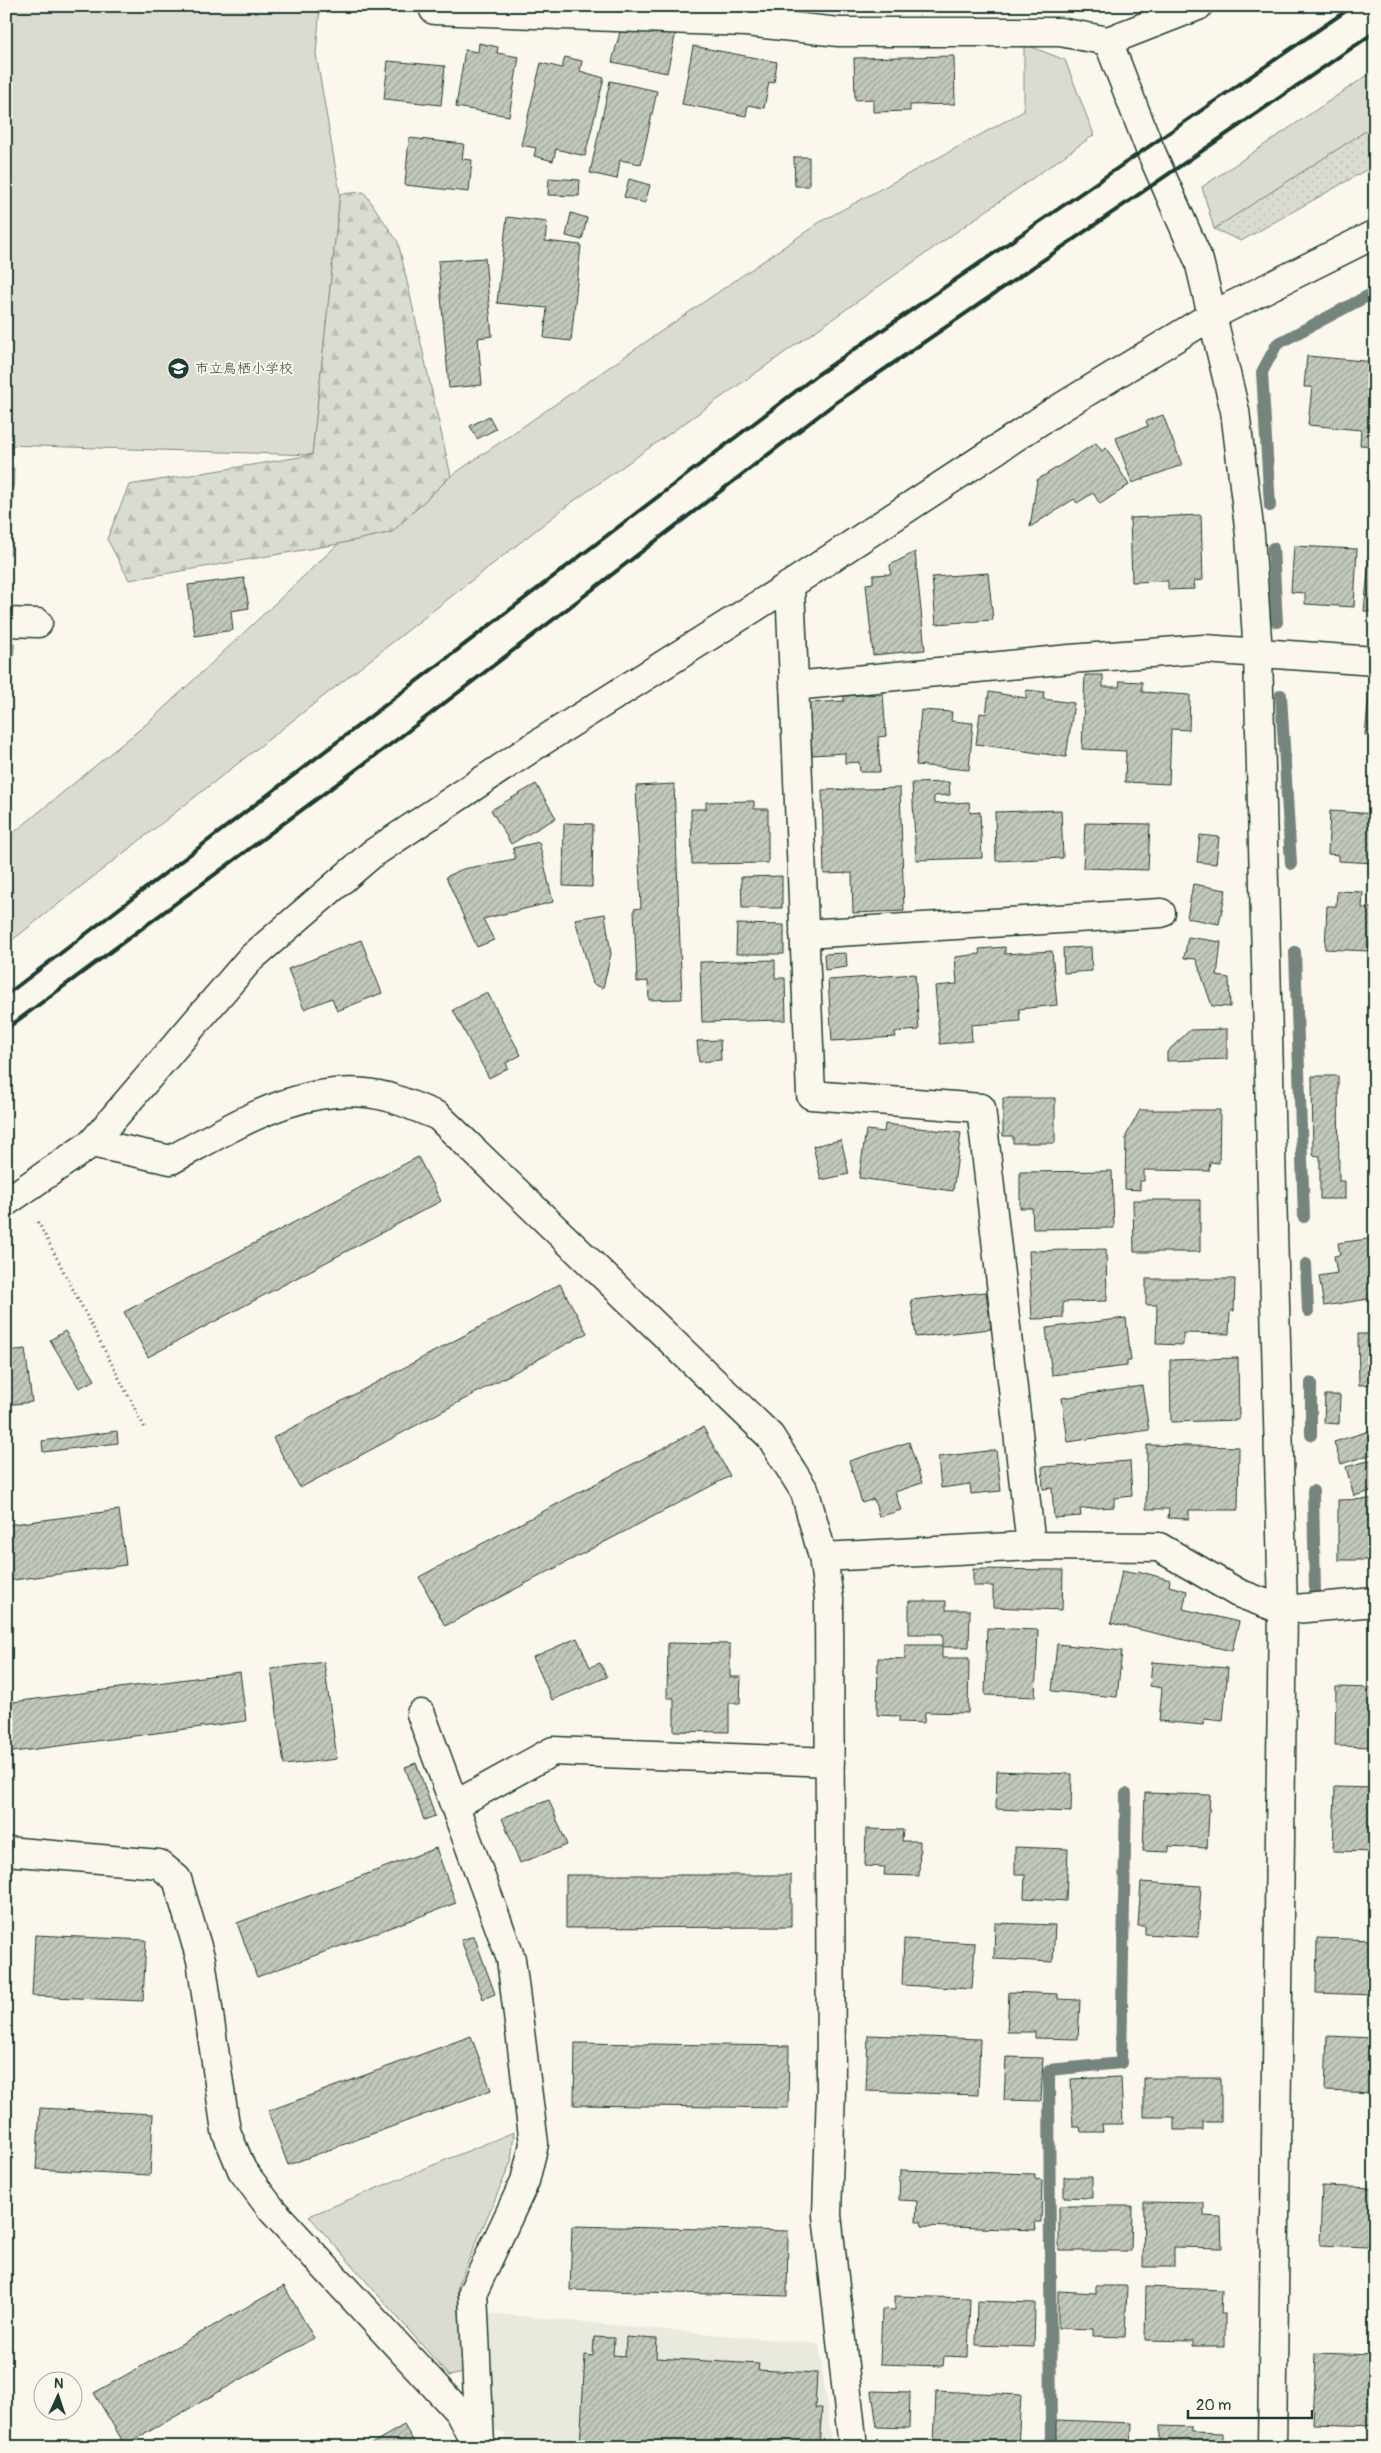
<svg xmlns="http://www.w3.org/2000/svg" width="1381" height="2453" viewBox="0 0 1381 2453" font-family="Pangolin,'Klee One',sans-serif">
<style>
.built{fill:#eae9de}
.green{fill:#dbdcd1;stroke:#7d8c82}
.forest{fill:url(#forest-firs);stroke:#7d8c82}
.park{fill:url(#park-dots);stroke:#7d8c82}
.water{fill:url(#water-rules);stroke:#74847b}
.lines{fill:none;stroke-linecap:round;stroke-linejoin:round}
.shore{stroke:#586d63;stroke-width:1}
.stream{stroke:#74847b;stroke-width:12}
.building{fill:url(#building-hatch);stroke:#1f3d34}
.minor-casing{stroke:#1f3d34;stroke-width:31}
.path{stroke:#1f3d34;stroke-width:3;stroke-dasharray:1 4;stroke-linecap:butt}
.minor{stroke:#fbf7ec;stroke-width:28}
.rail{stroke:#1f3d34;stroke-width:4}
.labels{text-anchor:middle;stroke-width:4;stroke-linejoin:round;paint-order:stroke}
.poi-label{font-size:14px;fill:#1f3d34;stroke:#fbf7ec;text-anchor:start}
</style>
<defs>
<pattern id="forest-firs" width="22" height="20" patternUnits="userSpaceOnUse" patternTransform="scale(1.25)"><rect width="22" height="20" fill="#dbdcd1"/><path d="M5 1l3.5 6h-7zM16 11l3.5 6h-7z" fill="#bcbeb4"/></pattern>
<pattern id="park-dots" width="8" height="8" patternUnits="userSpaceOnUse" patternTransform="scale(1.25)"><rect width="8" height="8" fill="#dbdcd1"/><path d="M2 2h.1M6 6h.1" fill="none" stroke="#bcbeb4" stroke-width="1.8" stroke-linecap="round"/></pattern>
<pattern id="water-rules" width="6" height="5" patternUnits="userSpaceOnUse" patternTransform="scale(1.25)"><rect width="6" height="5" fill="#adb4aa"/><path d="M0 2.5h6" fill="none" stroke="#8c948b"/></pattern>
<pattern id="building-hatch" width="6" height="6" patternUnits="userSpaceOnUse" patternTransform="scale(1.25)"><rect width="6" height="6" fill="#c4c9be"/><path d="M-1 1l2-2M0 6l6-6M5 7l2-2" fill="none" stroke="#9fa49b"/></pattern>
</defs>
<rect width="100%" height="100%" fill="#fbf7ec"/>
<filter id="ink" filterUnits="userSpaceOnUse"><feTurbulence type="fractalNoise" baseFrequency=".02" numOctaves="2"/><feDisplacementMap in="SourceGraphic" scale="10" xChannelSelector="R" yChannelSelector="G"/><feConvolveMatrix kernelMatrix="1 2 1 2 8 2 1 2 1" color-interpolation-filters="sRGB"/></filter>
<g filter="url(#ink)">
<path class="built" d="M487 2313 819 2344 832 2447H505L504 2433 494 2430Z"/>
<path class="green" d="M6 6H320L316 54 340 194 312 455 6 445Z
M1024 44 1065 60 1094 135 568 505 6 945V839L150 721 338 544 392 532 451 476 820 222 1024 111Z
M1375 70V125L1214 229 1202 187Z
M514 2132 511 2162 457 2287 464 2373 449 2376 309 2216Z"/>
<path class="forest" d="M364 192 398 242 451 476 392 532 338 544 129 580 107 539 129 485 312 455 340 194Z"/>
<path class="park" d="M1375 125V165L1241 241 1214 229Z"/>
<path class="water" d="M6 468H14L11 554H6Z"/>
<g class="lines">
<path class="shore" d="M6 473 9 475 6 544"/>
<path class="stream" d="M1270 506 1262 372 1277 344 1375 292
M1273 548 1277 622
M1281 695 1291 864
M1295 952 1304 1217
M1306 1264 1308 1311
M1311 1383V1435
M1313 1491 1315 1592
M1051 2447 1049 2070 1121 2063 1126 1794"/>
</g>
<path class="building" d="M620 32H676L667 73 612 62Z
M479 43 498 47 497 53 519 57 509 116 456 107 465 50 478 52Z
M693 46 777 62 774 83 769 82 764 108 748 105 746 116 682 104Z
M954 56 955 104 910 105V111L873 112V99L855 100 854 58Z
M565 57 582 61 580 71 604 78 585 156 556 149 553 161 534 156 536 148 521 145 541 63 562 68Z
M388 61 445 66 441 105 384 99Z
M610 81 657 91 641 164 620 160 617 179 590 173Z
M409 138 464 144 462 159 472 160 469 192 405 185Z
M794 157H809V186H795Z
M549 178 580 180 579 196 548 195Z
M629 179 650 185 645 203 624 197Z
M571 213 587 218 582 240 566 236Z
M507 217 547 222 545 241 581 245 571 341 544 338 547 308 497 303Z
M485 258 492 336 478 338 482 385 449 388 438 261Z
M1307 356 1375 362V446L1360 445 1361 430 1308 425 1312 387H1304Z
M1163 415 1182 465 1132 483 1116 438 1148 426 1146 421Z
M489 416 496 429 477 439 470 426Z
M1096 443 1102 451 1106 448 1129 485 1100 504 1093 493 1077 503 1074 499 1030 527 1037 480Z
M1201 515 1203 580 1194 581 1195 589 1168 590V581L1132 582 1130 518Z
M1294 546 1357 549 1354 607 1305 604V593L1291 592Z
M1370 551H1375V612L1364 611Z
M915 552 925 650 873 655 866 584 873 583V575L891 574 890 565Z
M988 573 993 620 936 624 932 577Z
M244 578 249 608 231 611 233 630 195 636 188 585Z
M6 642 14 643 12 679H6Z
M1085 675H1103V687H1119L1120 681 1142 682V692L1190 695 1189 730 1171 729 1169 784 1125 782 1126 751 1082 749Z
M1371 676H1375V736L1365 735Z
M1027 690 1044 692 1043 699 1074 703 1066 757 976 744 980 713 986 714 989 692 1026 698Z
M883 694 886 736 878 737 880 772H860L859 762 845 763V753L812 755 809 703 844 701V696Z
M921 710 952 712 951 721 973 723 969 770 916 765Z
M949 782 950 795 934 796V804L969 802 970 813 980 812 982 858 916 860 912 783Z
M536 784 556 818 511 844 491 810Z
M674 784 682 999 649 1000 648 981 637 982 634 909 641 908 636 786Z
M900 788 904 911 853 913 852 873 824 874 822 790Z
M754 801V809H768V863L692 864 691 809H706V802Z
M1061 810 1063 858 996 861 995 812Z
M1330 811 1375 814V863L1338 861V855L1328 854Z
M564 823 593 824 592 887 563 886Z
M1085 823 1150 824 1148 870 1083 868Z
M1200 835 1219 837 1216 864 1197 862Z
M539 842 553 902 483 919 494 940 477 947 446 877 463 869 515 859 513 848Z
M782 876V908H742L741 877Z
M1193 884 1226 890 1219 924 1187 918Z
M1337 891 1363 892 1362 908H1373L1375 893V944H1369V951L1325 949 1327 906H1336Z
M605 914 611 954 603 988 593 984 575 919Z
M737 924 784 925V954H736Z
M1188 937 1221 942 1217 976 1229 978 1230 1007 1212 1006 1196 959 1184 958Z
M361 940 382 993 337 1011 332 998 304 1009 288 969Z
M1005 947V954L1052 951 1057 1005 1019 1009 1020 1021 971 1025 972 1041 940 1044 935 986 957 984 955 957 980 954 979 949Z
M1091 947 1092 971 1064 973 1063 948Z
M846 953 847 967 825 970 824 954Z
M775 960V978H785L786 1020 702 1022 700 962Z
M915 974 919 1030 895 1032 896 1037 832 1041 828 980Z
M487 992 521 1055 506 1063 508 1068 489 1078 453 1010Z
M1227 1029V1059L1167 1061V1052L1190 1030Z
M720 1040 721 1060 699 1062 697 1041Z
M1372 1068H1375V1116H1373Z
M1312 1076H1338L1339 1181H1345V1199H1320V1156L1313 1155Z
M1003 1098H1055V1143H1013V1136H1003Z
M1140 1110H1220L1219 1163 1210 1162 1209 1171 1144 1170V1181H1140V1190L1125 1189 1126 1136Z
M885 1124 961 1133 953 1191 859 1178 866 1130 884 1132Z
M841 1140 849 1174 821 1180 813 1146Z
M418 1157 441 1201 148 1357 124 1312Z
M1112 1171 1114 1228 1033 1229 1032 1208H1020V1172Z
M1133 1200H1200V1252H1134Z
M1375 1238V1298L1324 1306 1319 1276 1337 1273 1334 1256 1340 1255 1338 1243Z
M1106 1249 1107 1301 1063 1302V1318L1032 1319 1029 1251Z
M1146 1279H1235L1234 1311H1230L1229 1334 1183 1333V1345L1156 1344 1157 1305H1146Z
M560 1284 587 1333 300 1488 273 1438Z
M986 1292 991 1329 916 1337 911 1300Z
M1126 1318 1131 1361H1127V1366L1052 1375 1046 1328Z
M65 1331 95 1380 79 1388 50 1340Z
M1358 1334H1375V1384L1359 1385Z
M25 1349 32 1402 6 1405V1351Z
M1238 1358 1239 1420 1171 1422 1170 1360Z
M1142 1386 1149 1430 1068 1442 1062 1398Z
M1325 1395H1340L1339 1424 1324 1423Z
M703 1427 730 1476 445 1626 419 1577Z
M117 1431 118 1443 43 1452 42 1441Z
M1369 1431 1375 1453 1341 1464 1334 1442Z
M909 1442 922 1483 895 1492 901 1510 879 1517 874 1499 862 1503 849 1461Z
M1147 1445 1239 1447 1238 1510H1189V1519L1168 1518 1169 1509H1146Z
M996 1450 1001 1491 971 1494 970 1484 941 1488 938 1457Z
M1375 1459V1490L1354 1496 1346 1467Z
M1130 1461 1132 1496 1114 1498V1507L1080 1509 1081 1516 1054 1518 1052 1488 1043 1489 1042 1467Z
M1375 1499V1560H1338V1500Z
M119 1510 126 1565 6 1581V1525Z
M973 1569 1063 1570 1062 1610 993 1607V1586H973Z
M1122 1571 1137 1574 1138 1571 1170 1580 1169 1586 1187 1591 1183 1609 1239 1622 1232 1651 1111 1623Z
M909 1601H946V1610H970L969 1647H943V1634H909Z
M987 1628 1038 1630 1035 1697 985 1695Z
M577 1638 590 1667 600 1663 607 1677 552 1700 533 1657Z
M668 1643 730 1644V1677H741L740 1703H729V1732L674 1731V1698H667Z
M1057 1644 1122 1651 1117 1697 1052 1691Z
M905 1645H942V1658H969L968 1713 925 1712 924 1723 899 1722V1716L877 1715 878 1658 905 1659Z
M324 1662 337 1759 284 1765 271 1669Z
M1152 1662 1228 1668 1223 1721 1204 1719 1203 1725 1159 1721 1162 1688 1150 1686Z
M240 1672 246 1721 6 1753V1703Z
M1336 1687 1375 1688V1747L1335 1746Z
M416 1763 435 1816 424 1820 405 1767Z
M997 1771 1072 1774 1071 1812 996 1809Z
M1335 1787 1375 1788V1852L1333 1851Z
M1145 1793 1210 1795 1207 1848 1169 1846V1852L1143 1851Z
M549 1800 567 1845 520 1863 502 1818Z
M866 1829 903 1830 902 1841H920L919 1876 884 1875 885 1867 865 1866Z
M1015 1847 1068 1849 1066 1901 1024 1898 1025 1874H1015Z
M436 1848 456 1903 257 1977 237 1923Z
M566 1875H791V1927L566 1928Z
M1141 1882 1201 1886 1198 1937 1145 1934V1926H1138Z
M995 1923 1055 1925 1053 1962 994 1959Z
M35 1935 146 1940 143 2001 32 1996Z
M474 1936 495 1994 483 1999 461 1940Z
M1317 1938 1375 1940V1995L1316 1993Z
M904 1939 975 1943 972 1989 902 1985Z
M1009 1992 1058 1994V1999L1080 2000 1078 2039 1035 2038V2032H1007Z
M868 2035 980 2039 978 2095 866 2091Z
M471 2036 491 2090 288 2165 268 2111Z
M1327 2036 1375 2038V2093L1325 2091Z
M575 2043 789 2046 788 2108 574 2105Z
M1006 2057 1043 2058 1041 2101 1004 2100Z
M1121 2077 1123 2124H1102L1103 2132H1081L1080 2127H1073L1071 2079Z
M1144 2078H1221V2122H1203V2130H1174V2117H1144Z
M40 2108 153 2114 150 2175 36 2169Z
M900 2170 1035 2174V2179L1042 2180 1041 2222H1035L1036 2230 922 2226 921 2221H916L917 2201 899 2200Z
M1064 2177H1092V2198L1064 2197Z
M1322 2186 1375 2188V2241H1367V2247L1320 2245Z
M1144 2202 1204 2203V2216L1221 2217 1222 2248 1174 2247V2267H1143Z
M1059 2206H1132L1131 2251H1059Z
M572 2226 788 2231 787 2296 570 2290Z
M284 2286 314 2338 125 2445 94 2393Z
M1096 2286H1127L1125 2337 1093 2336V2329L1058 2328V2291L1096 2293Z
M1146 2287 1222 2290 1221 2313H1225V2346H1193V2341L1145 2340Z
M895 2296 970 2298 968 2357 944 2356 943 2366 880 2364 882 2309 895 2310Z
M977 2301 1035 2303 1034 2347 976 2345Z
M594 2337 614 2338 613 2355 625 2356 626 2337 657 2339 656 2358 759 2364 758 2370 817 2373 815 2408H822L819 2447H580L585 2355 593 2356Z
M1316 2353 1375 2355V2426L1313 2424Z
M872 2391 910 2392 909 2428 877 2427Z
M936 2391 1021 2395 1018 2447H934Z
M1057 2420 1132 2423 1131 2447H1057Z
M404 2425 417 2447H366Z
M1160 2426 1191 2427V2432L1223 2433V2447H1160Z"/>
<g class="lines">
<defs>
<path id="minor" d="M434 10 746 22 839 32H1060L1108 41 1198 6
M1108 41 1149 147 1199 261 1235 411 1250 535 1258 654 1283 1610 1272 2447
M790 585 811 1095 981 1108 1031 1546
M6 622 38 623
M794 686 1070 659 1204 649 1375 661
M804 934 1161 913
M92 1143 171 1160C238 1124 309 1077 388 1097 405 1102 422 1110 438 1116L770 1436 805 1492 823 1557 829 1599 831 2090 827 2215 853 2447
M6 1202 92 1143 250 959 372 854 533 747 790 585 1052 413 1211 316 1375 234
M823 1557 1031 1546 1159 1547 1238 1593 1283 1610 1375 1602
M421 1714 511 1959 534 2144 525 2181 473 2292 480 2445
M455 1805 553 1751 830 1762
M6 1851 159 1864 177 1879 201 1960 226 2131 242 2170 272 2210 459 2412 477 2447"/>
</defs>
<use href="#minor" class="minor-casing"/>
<path class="path" d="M38 1222 146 1430"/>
<use href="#minor" class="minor"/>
<path class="rail" d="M6 995 817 375 1353 6
M6 1029 399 738 834 404 1375 32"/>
</g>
</g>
<defs>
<symbol id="school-disc" viewBox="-11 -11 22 22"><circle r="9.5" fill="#1f3d34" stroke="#fbf7ec"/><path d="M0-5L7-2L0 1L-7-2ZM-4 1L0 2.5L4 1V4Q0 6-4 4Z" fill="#fff"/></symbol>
</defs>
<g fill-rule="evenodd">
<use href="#school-disc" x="166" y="356" width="25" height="25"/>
</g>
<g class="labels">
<g class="poi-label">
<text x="195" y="373">市立鳥栖小学校</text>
</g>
</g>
<rect width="1381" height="2453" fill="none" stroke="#fbf7ec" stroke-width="25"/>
<rect x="12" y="12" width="1356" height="2428" fill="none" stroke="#1f3d34" stroke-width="2" filter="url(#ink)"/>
<g transform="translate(58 2396) rotate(3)"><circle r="24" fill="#fbf7ec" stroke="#a3ada2"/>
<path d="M0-4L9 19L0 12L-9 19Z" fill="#1f3d34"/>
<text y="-8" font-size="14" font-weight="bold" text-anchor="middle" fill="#1f3d34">N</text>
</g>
<path d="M1188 2410v8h124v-8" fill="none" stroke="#1f3d34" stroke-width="2.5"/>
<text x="1196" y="2410" font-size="15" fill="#1f3d34" stroke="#fbf7ec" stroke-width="4" paint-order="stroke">20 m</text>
</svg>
